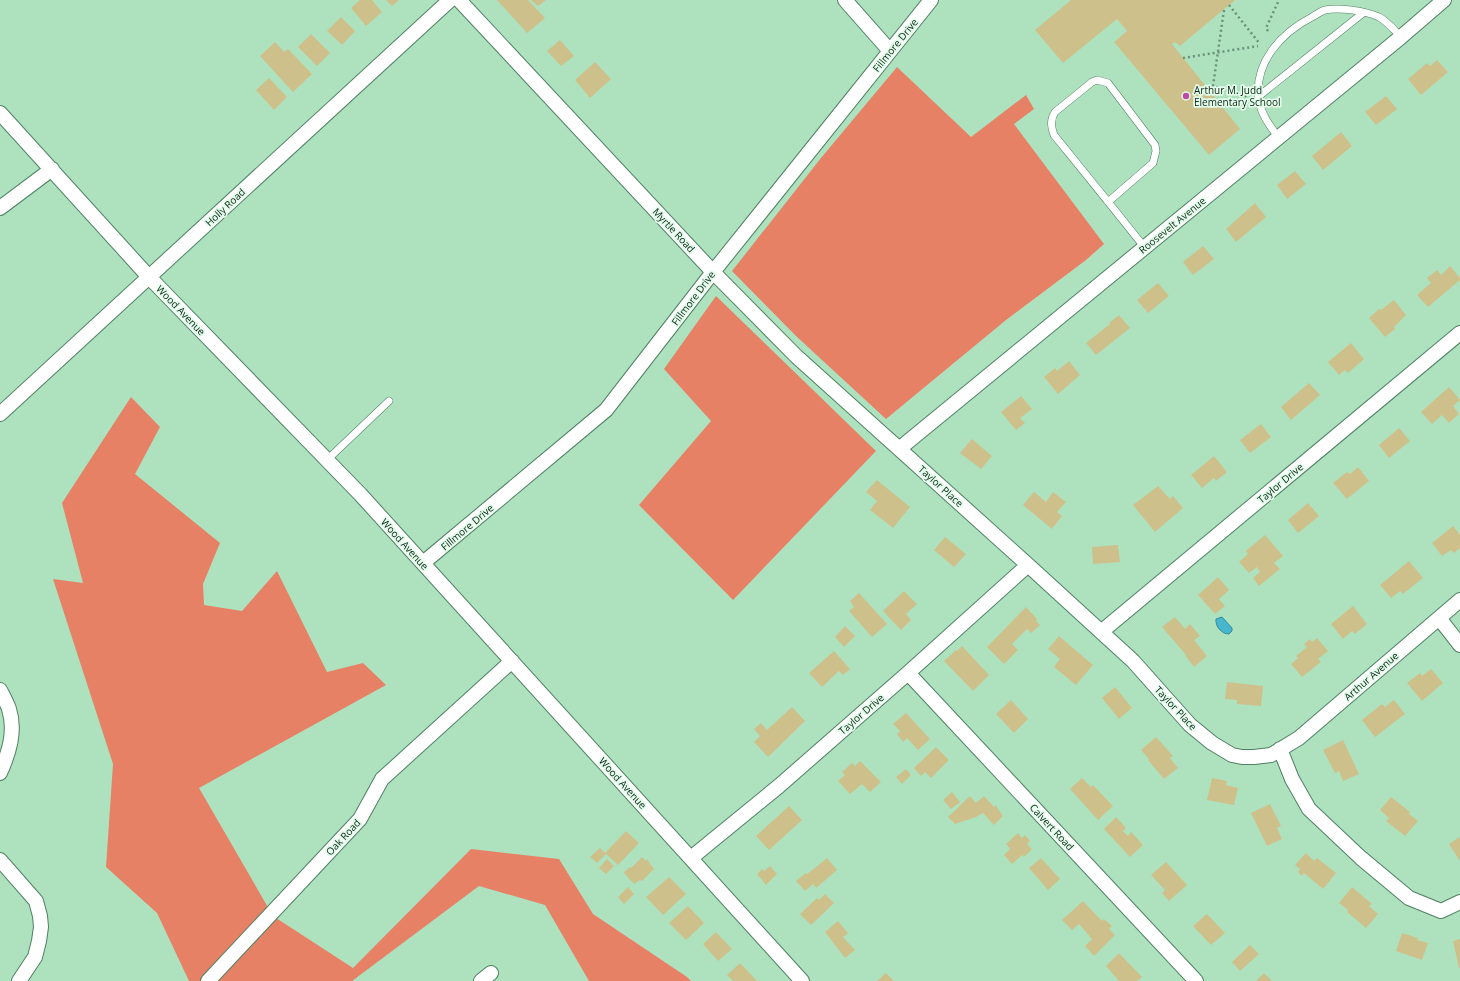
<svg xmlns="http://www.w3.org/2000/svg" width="1460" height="981" viewBox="0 0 1460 981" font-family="'Open Sans',sans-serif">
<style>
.forest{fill:#e68166}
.water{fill:#47b6cf;stroke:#378a98}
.building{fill:#cec08a}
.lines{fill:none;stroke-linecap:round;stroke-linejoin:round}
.lane-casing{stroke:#4f8061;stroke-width:8}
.street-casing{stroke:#4f8061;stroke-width:16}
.path{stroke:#6a9077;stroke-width:2.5;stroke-dasharray:2 3;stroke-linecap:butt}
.lane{stroke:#fff;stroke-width:7}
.street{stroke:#fff;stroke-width:14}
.poi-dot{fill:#bd4ca8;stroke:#e2fcea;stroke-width:1.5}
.labels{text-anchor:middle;stroke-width:3.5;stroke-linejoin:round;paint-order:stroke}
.street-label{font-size:10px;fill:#112519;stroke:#e2fcea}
.poi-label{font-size:10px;fill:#112519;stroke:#e2fcea;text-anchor:start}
</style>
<rect width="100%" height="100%" fill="#aee2bf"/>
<path class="forest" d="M897 67 971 137 1026 95 1034 109 1014 124 1104 244 1086 260 1006 320 886 419 796 336 732 271 821 158Z
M716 296 876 451 733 600 639 505 711 421 664 369Z
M131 397 160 427 135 474 220 543 203 584 204 605 242 611 277 571 327 672 363 663 386 685 199 788 273 916 353 968 471 849 559 859 593 914 687 977 691 981H589L545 905 479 886 352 981H189L157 913 106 867 113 764 53 579 83 583 62 503Z"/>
<path class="water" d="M1222 617 1232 628V631L1229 634C1222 634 1215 627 1216 619Z"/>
<path class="building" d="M360 0H372L382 12 366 26 351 8Z
M386 0H399L392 6Z
M497 0H528L545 18 527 33Z
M531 0H546L538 6Z
M1071 0H1235L1180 46 1175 42 1172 44 1240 129 1209 155 1114 42 1127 31 1117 19 1063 63 1035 30Z
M341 17 355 31 342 45 327 31Z
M311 34 330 53 317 66 298 47Z
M560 40 574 56 561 66 547 51Z
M275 42 284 52 288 49 312 74 293 92 260 56Z
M1437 60 1448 72 1421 95 1408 79 1427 63 1430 66Z
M595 62 611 79 590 98 575 80Z
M269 78 287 97 274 110 256 90Z
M1386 96 1397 109 1376 125 1365 112Z
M1341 132 1352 146 1323 170 1312 156Z
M1295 171 1306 184 1287 199 1277 185Z
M1255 203 1266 217 1236 242 1226 229Z
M1203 246 1214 259 1193 275 1183 262Z
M1450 266 1460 278V280L1428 307 1417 295 1431 283 1427 278 1437 270 1441 275Z
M1158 283 1169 296 1148 313 1137 300Z
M1394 300 1406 315 1394 327 1395 329 1385 337 1369 318 1379 309 1381 310Z
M1119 315 1130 328 1096 355 1086 343 1110 324 1109 323Z
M1351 343 1364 359 1348 373 1345 370 1339 375 1328 362Z
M1069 361 1080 375 1058 394 1044 377 1055 368 1057 371Z
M1309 383 1320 395 1291 420 1281 407Z
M1449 387 1460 400 1453 406 1459 414 1449 423 1442 415 1432 424 1421 412Z
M1021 396 1032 409 1020 418 1025 423 1016 430 1001 412Z
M1261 424 1271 437 1250 453 1240 440Z
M1399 428 1410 441 1389 458 1379 445Z
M972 439 992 456 981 469 960 453Z
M1214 456 1227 472 1216 481 1214 478 1202 488 1191 475Z
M1358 467 1369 481 1347 499 1333 483 1347 472 1350 474Z
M877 480 910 507 893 528 870 510 877 501 866 492Z
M1158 486 1170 499 1173 496 1183 508 1155 532 1133 505Z
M1034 492 1046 502 1053 492 1066 502 1057 512 1062 516 1052 529 1023 505Z
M1308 503 1319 516 1298 533 1288 520Z
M1453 526 1460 535V548L1454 553 1451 550 1442 556 1432 543Z
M1265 535 1283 556 1274 563 1280 569 1259 586 1253 578 1260 572 1257 567 1249 573 1239 562 1248 554 1246 551Z
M945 537 966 554 954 567 934 550Z
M1118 545 1120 562 1093 564 1092 547Z
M1409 561 1423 578 1403 594 1400 591 1391 598 1380 585Z
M1218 577 1229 590 1219 599 1225 606 1215 614 1198 595Z
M904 591 917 604 906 614 911 620 901 630 883 611Z
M859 593 887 624 872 637 849 611 854 607 850 601Z
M1353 606 1367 624 1355 634 1352 631 1343 639 1331 624Z
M1026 607 1037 619 1036 621 1040 625 1031 633 1027 629 1012 644 1018 650 1004 664 987 647Z
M1175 617 1185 629 1190 624 1200 636 1194 640 1207 656 1194 667 1185 655H1186L1162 627Z
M845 626 855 636 844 647 835 637Z
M1059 636 1093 665 1076 685 1054 667 1060 659 1048 649Z
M1317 638 1328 651 1318 659 1321 662 1302 677 1291 664 1298 658 1296 656 1307 647 1304 644 1310 639 1312 642Z
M962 646 989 675 973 691 944 661 956 650 957 651Z
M834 651 850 669 843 675 839 671 822 687 809 673Z
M1431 669 1443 683 1422 701 1407 683 1420 673 1422 676Z
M1227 682 1263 686 1261 706 1237 704V700L1225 699Z
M1115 687 1132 708 1119 719 1102 698Z
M1011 700 1028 719 1014 733 996 714Z
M1394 700 1405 714 1375 737 1362 720 1382 704 1385 707Z
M792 707 805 721 768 757 754 742 760 736 754 729 761 723 767 730Z
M906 713 930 739 918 750 907 738 903 742 897 734 900 731 893 724Z
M1156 737 1173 756 1170 758 1178 768 1164 779 1148 760 1149 759 1141 750Z
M1343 740 1359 774 1343 781 1339 771 1335 773 1323 750Z
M936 747 949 760 931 778 925 772 921 776 914 768Z
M860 761 881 782 870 792 862 784 850 794 838 781 845 775 842 772 852 763 855 766Z
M906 769 911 775 902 784 896 777Z
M1082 778 1091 787 1093 785 1113 806 1098 820 1070 789Z
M1212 778 1227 781 1226 785 1238 788 1234 805 1207 800Z
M952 792 960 802 951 809 943 800Z
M970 796 976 803 984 796 994 807 995 805 1003 816 994 825 983 813 976 817 955 824 948 817Z
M1391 797 1410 812 1409 814 1418 821 1405 836 1386 821 1389 818 1380 810Z
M1270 804 1281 826 1277 828 1282 839 1267 846 1251 813Z
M789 806 802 820 769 850 756 836Z
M1116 817 1126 828 1123 831 1128 836 1131 832 1143 845 1130 857 1104 829Z
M626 831 639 843 618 865 606 854 597 863 590 857 600 848 605 853Z
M1018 833 1022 838 1025 835 1030 841 1027 844 1032 849 1024 857 1022 855 1012 864 1004 855 1010 849 1006 844Z
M1460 837V861L1449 844Z
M1306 853 1314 861 1317 858 1336 873 1323 889 1304 873 1302 876 1298 872 1300 869 1295 865Z
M642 857 646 861 647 859 654 869 642 881 640 880 634 884 625 874 624 872 630 867 631 868Z
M827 858 837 870 816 888 813 884 805 891 796 881 806 873 807 874 815 868Z
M1041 858 1060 879 1048 890 1029 868Z
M607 859 614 866 606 874 599 868Z
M1166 862 1187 885 1169 901 1162 893 1165 890 1151 875Z
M770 866 777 874 766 885 757 874 762 869 764 871Z
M669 877 686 894 663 915 646 897Z
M628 887 634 894 624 904 618 897Z
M1352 887 1372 904 1369 906 1378 914 1366 928 1347 912 1348 910 1339 903Z
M825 894 834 903 811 925 800 914 817 898 819 900Z
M1083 901 1102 921 1104 919 1112 926 1109 929 1115 935 1094 956 1085 946 1092 939 1079 924 1072 930 1062 920Z
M688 906 704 923 686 940 669 923Z
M1207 914 1225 933 1211 945 1193 926Z
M838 921 848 933 843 937 855 950 845 958 825 932Z
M716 932 732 949 718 961 703 944Z
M1402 933 1418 938 1417 940 1428 943 1422 960 1396 951Z
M1460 939V968H1459L1453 941Z
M1250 945 1259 954 1240 971 1232 962Z
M1119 953 1142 977 1137 981H1119L1106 966Z
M740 963 757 981H733L727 975Z
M886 973 894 981H877Z
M1264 973 1272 981H1256Z"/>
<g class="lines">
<defs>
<path id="lane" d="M1259 96 1363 13
M1279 138C1270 126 1262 116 1259 101 1253 63 1281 33 1312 17 1316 15 1321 11 1325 10 1339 7 1366 11 1379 17 1387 21 1395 31 1401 37
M1108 202 1153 163 1156 151 1155 145 1108 83 1097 80 1092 82 1055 112C1050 120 1051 126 1054 135 1084 172 1115 210 1145 248
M327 460 389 401"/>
<path id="street" d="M459 0 713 272 796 356 1028 565 1133 661 1190 725 1212 743 1232 755 1242 757H1254L1271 755 1299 738 1460 600
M845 0 890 51
M0 113 149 277 360 494 802 981
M0 208 52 169
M0 414 450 0
M899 449 1401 37 1444 0
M423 563 606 410 713 272 931 0
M1439 618 1460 645
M1101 632 1460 333
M908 673 1196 981
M0 690C3 696 7 703 9 709 16 731 9 753 0 773
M1280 749 1292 779 1309 809 1361 858 1409 898 1441 911 1460 902
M691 858 779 786 908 673 1028 565
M0 860 36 901 40 916 41 927 39 941 35 957 19 981
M208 981 360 819 382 779 512 661
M481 981 491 973"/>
</defs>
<use href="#lane" class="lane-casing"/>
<use href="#street" class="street-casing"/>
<path class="path" d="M1229 5 1260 44
M1224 10 1213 86 1249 97
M1268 31 1266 28 1279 0
M1183 58 1258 46"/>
<use href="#lane" class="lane"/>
<use href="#street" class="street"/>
</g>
<circle class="poi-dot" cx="1186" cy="96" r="4"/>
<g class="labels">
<g class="street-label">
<text transform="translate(895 45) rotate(-51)" y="4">Fillmore Drive</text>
<text transform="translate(225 207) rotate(-43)" y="4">Holly Road</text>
<text transform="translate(1172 225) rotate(-39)" y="4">Roosevelt Avenue</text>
<text transform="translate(674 230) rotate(47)" y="4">Myrtle Road</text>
<text transform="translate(693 298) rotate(-53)" y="4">Fillmore Drive</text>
<text transform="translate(181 310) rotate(46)" y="4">Wood Avenue</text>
<text transform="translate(1280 483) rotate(-40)" y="4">Taylor Drive</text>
<text transform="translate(941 486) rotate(42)" y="4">Taylor Place</text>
<text transform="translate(467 527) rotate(-40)" y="4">Fillmore Drive</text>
<text transform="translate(405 544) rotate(48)" y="4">Wood Avenue</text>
<text transform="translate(1371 676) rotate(-41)" y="4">Arthur Avenue</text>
<text transform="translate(1176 708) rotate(47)" y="4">Taylor Place</text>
<text transform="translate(861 714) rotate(-41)" y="4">Taylor Drive</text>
<text transform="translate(623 783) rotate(48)" y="4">Wood Avenue</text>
<text transform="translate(1052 827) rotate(47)" y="4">Calvert Road</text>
<text transform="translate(343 837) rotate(-47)" y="4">Oak Road</text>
</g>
<g class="poi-label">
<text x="1194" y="94">Arthur M. Judd<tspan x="1194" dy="12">Elementary School</tspan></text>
</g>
</g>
</svg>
